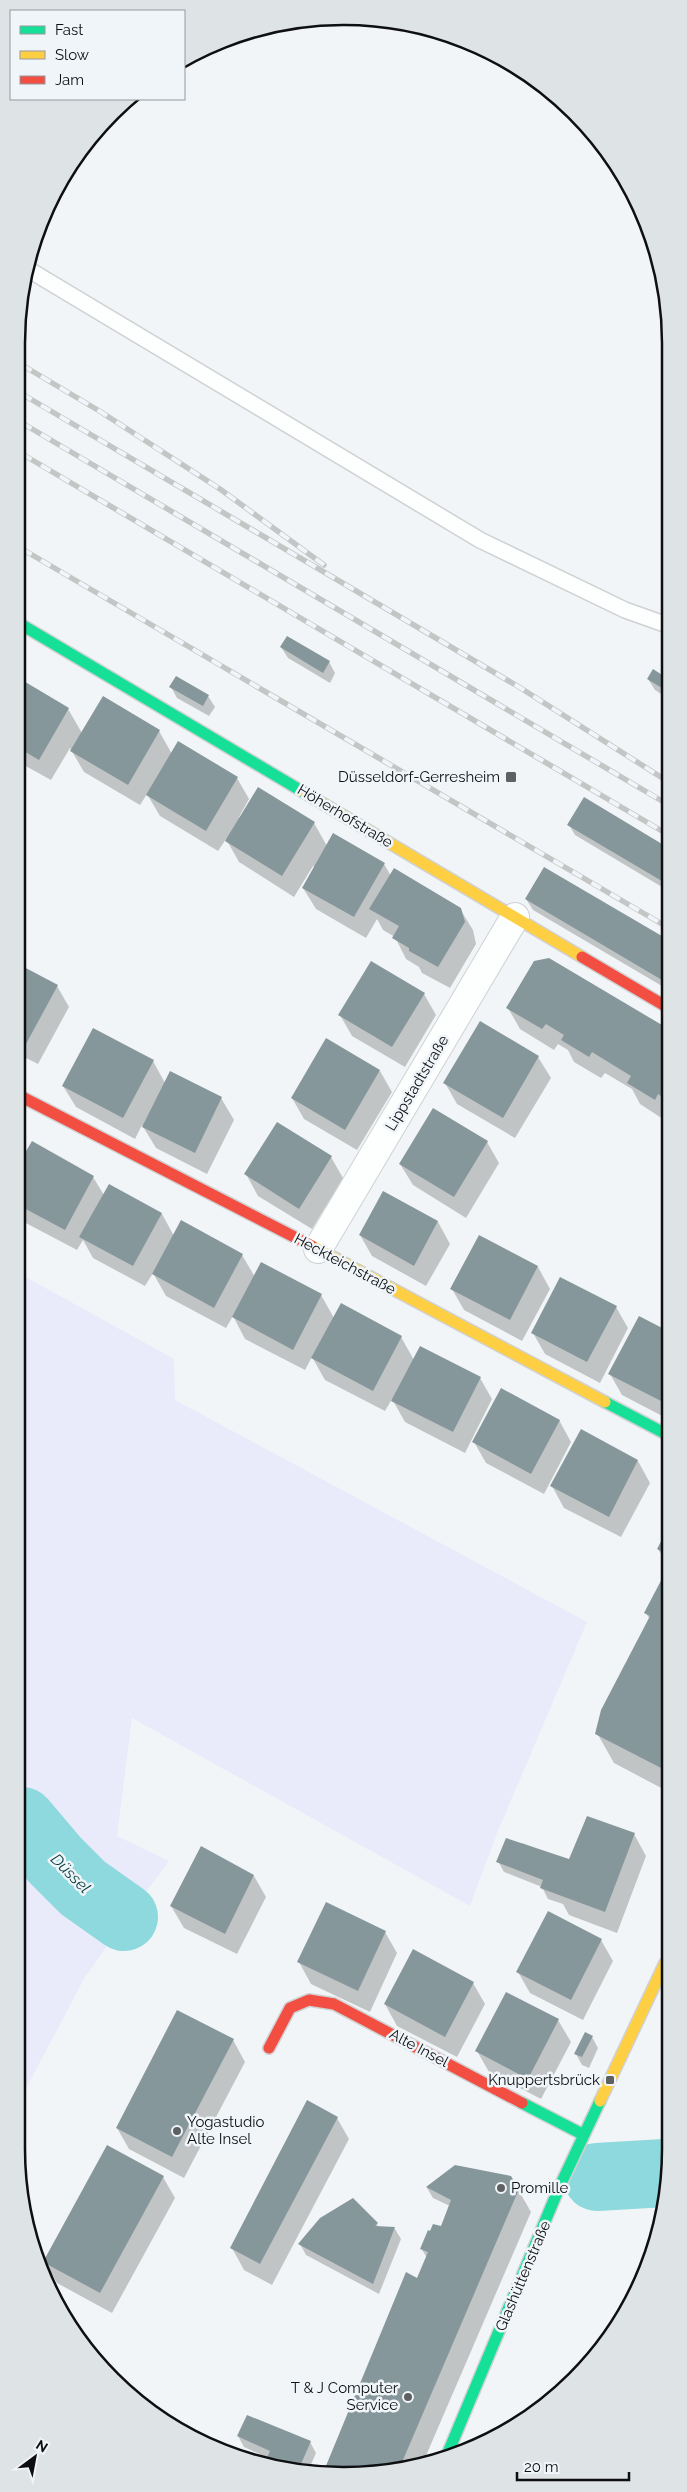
<svg xmlns="http://www.w3.org/2000/svg" width="687" height="2492" viewBox="0 0 687 2492" font-family="Raleway,sans-serif">
<style>
.green{fill:#e9eafa}
.shadow{fill:#0003}
.lines{fill:none;stroke-linecap:round;stroke-linejoin:round}
.river{stroke:#8ed9de;stroke-width:68}
.building{fill:#86979c}
.lane-casing{stroke:#cfd1d3;stroke-width:18}
.street-casing{stroke:#cfd1d3;stroke-width:30}
.fast-casing{stroke:#cfd1d3;stroke-width:14}
.slow-casing{stroke:#cfd1d3;stroke-width:14}
.jam-casing{stroke:#cfd1d3;stroke-width:14}
.lane{stroke:#fdfefe;stroke-width:15}
.street{stroke:#fdfefe;stroke-width:28}
.fast{stroke:#16e098;stroke-width:11}
.slow{stroke:#ffcf43;stroke-width:11}
.jam{stroke:#f24e42;stroke-width:11}
.rail-casing{stroke:#c4c5c5;stroke-width:5.5}
.rail{stroke:#f0f5f9;stroke-width:4;stroke-dasharray:11;stroke-linecap:butt}
.poi-dot{fill:#5e6062;stroke:#f0f5f9;stroke-width:2}
.labels{text-anchor:middle;stroke-width:5;stroke-linejoin:round;paint-order:stroke}
.poi-label{font-size:15px;fill:#0e0f11;stroke:#f0f5f9;text-anchor:end}
.street-label{font-size:15px;fill:#0e0f11;stroke:#f0f5f9}
.water-label{font-size:16px;font-style:italic;fill:#053a3d;stroke:#f0f5f9}
.rim{fill:none;stroke:#0e0f11;stroke-width:2.5}
</style>
<rect width="100%" height="100%" fill="#f2f5f7"/>
<path class="green" d="M22 1275 174 1359 175 1400 587 1622 497 1833 470 1906 132 1718 117 1836 169 1861 129 1915 87 1884 60 1858 22 1814Z
M22 1828 70 1884 123 1924 85 1977 22 2096Z"/>
<path class="shadow" d="M281 647 329 662 335 673 330 683 288 658Z
M654 671 667 679V698L655 690 648 679Z
M22 682 68 709 82 733 159 731 172 754 237 778 249 799 239 817 241 818 314 823 327 846 384 864 391 876 460 909 473 930 476 944 450 988 422 973 419 967 406 959 395 937 383 930 377 919 366 938 316 909 303 888 315 867 313 866 294 897 239 862 226 839 218 851 160 816 147 794 140 805 84 772 70 748 51 780 22 764Z
M171 687 208 696 215 707 209 716 177 698Z
M569 825 667 848V890L575 835Z
M526 899 667 941V989L533 910Z
M22 968 57 986 69 1007 38 1064 22 1056Z
M424 994 436 1015 405 1067 352 1036 340 1015Z
M508 1008 667 1030 666 1121 640 1104 632 1089 605 1073 601 1078 574 1062 568 1050 558 1044 554 1050 520 1029Z
M538 1057 551 1078 515 1138 457 1104 445 1083Z
M153 1061 165 1083 221 1098 234 1120 207 1174 156 1148 142 1125 135 1139 76 1107 63 1086Z
M380 1071 392 1092 357 1150 304 1119 292 1098Z
M487 1142 499 1163 466 1218 413 1185 400 1164Z
M331 1157 343 1178 312 1229 258 1196 246 1174Z
M22 1160 93 1177 104 1195 109 1186 162 1214 174 1236 242 1255 255 1277 262 1263 321 1295 334 1318 401 1337 414 1360 480 1378 492 1399 465 1453 405 1422 392 1399 385 1411 325 1380 312 1357 305 1370 245 1339 233 1316 226 1328 166 1296 153 1273 145 1286 93 1258 83 1240 77 1250 22 1221Z
M384 1192 438 1222 450 1244 426 1286 372 1256 360 1235Z
M480 1237 538 1267 550 1289 522 1341 464 1310 452 1289Z
M616 1307 628 1328 600 1383 545 1354 533 1333Z
M639 1317 666 1332V1418L622 1395 610 1374Z
M559 1420 571 1442 544 1494 486 1463 474 1442Z
M581 1431 638 1461 650 1483 621 1537 564 1508 552 1486Z
M666 1535V1562L658 1549Z
M666 1574 665 1790 614 1763 597 1733 650 1620 646 1613Z
M634 1834 646 1856 617 1933 569 1915 563 1904 548 1899 542 1887 504 1872 498 1861 522 1843 568 1860Z
M202 1848 254 1876 266 1897 237 1954 184 1928 171 1906Z
M385 1932 397 1953 370 2012 311 1984 299 1962Z
M601 1940 613 1961 583 2020 530 1993 518 1972Z
M473 1983 485 2004 457 2057 397 2026 385 2004Z
M506 1994 558 2020 571 2042 541 2099 489 2072 477 2051Z
M592 2037 598 2048 589 2068 582 2065 576 2054Z
M233 2040 245 2062 184 2178 129 2149 117 2128Z
M337 2118 349 2139 272 2285 244 2270 232 2248Z
M455 2167 511 2177 531 2212 422 2465 322 2475 267 2460 268 2458 244 2447 238 2436 310 2442 316 2453 309 2469 323 2475 418 2280 427 2258 421 2248 442 2228 450 2206 433 2198 427 2188Z
M163 2177 175 2198 112 2313 57 2283 45 2262Z
M353 2200 379 2227 395 2229 401 2239 379 2294 306 2255 300 2244Z"/>
<g class="lines">
<path class="river" d="M22 1821 55 1860 83 1888 124 1917
M597 2177 665 2173"/>
</g>
<path class="building" d="M287 636 330 661 323 673 280 647Z
M653 669 667 678V691L647 679Z
M176 676 209 695 203 706 169 687Z
M22 680 69 708 39 760 22 750Z
M103 696 160 730 128 785 70 751Z
M178 741 238 777 206 831 146 795Z
M258 787 315 822 282 876 225 841Z
M584 797 667 847V884L567 825Z
M333 833 385 863 354 917 302 888Z
M544 867 667 939V983L525 899Z
M394 868 461 908 465 922 438 967 409 951V948L392 938 399 926 369 909Z
M549 958 667 1028V1100L658 1094 655 1100 627 1083 631 1076 592 1052 589 1057 561 1040 564 1035 546 1024 542 1029 506 1008 534 961Z
M371 961 425 993 392 1047 338 1015Z
M22 966 58 985 26 1044 22 1042Z
M480 1021 539 1056 503 1118 443 1083Z
M93 1028 154 1060 123 1118 62 1086Z
M326 1038 380 1070 345 1130 291 1098Z
M170 1071 222 1097 195 1153 142 1127Z
M433 1108 488 1141 454 1197 399 1164Z
M277 1122 332 1156 299 1209 244 1174Z
M32 1141 94 1176 65 1230 22 1207V1158Z
M109 1184 162 1213 133 1266 79 1237Z
M383 1191 438 1221 414 1266 359 1235Z
M181 1220 243 1254 214 1308 152 1274Z
M479 1235 538 1266 510 1320 450 1289Z
M261 1262 322 1294 293 1350 232 1317Z
M560 1277 617 1306 587 1362 531 1333Z
M341 1303 402 1336 373 1391 311 1358Z
M639 1316 666 1330 665 1403 608 1374Z
M420 1346 481 1377 453 1432 391 1401Z
M501 1388 560 1420 531 1474 472 1442Z
M581 1429 638 1460 609 1517 550 1486Z
M666 1532V1554L657 1549Z
M666 1571 665 1770 595 1734 601 1710 650 1616 644 1613Z
M587 1816 635 1833 605 1912 540 1888 543 1880 496 1862 506 1838 569 1859Z
M201 1846 254 1875 225 1934 170 1906Z
M326 1902 386 1931 358 1991 297 1962Z
M548 1911 602 1939 571 2000 516 1972Z
M413 1949 474 1982 445 2037 384 2004Z
M506 1992 559 2019 528 2079 475 2051Z
M177 2010 234 2039 172 2157 116 2128Z
M585 2032 593 2036 582 2057 574 2054Z
M307 2100 338 2117 260 2264 230 2248Z
M107 2145 164 2176 100 2293 43 2262Z
M455 2165 511 2176 519 2189 400 2467 322 2475 266 2460 270 2451 237 2436 247 2415 311 2441 301 2464 323 2473 406 2272 417 2278 428 2252 420 2249 428 2230 430 2231 433 2224 441 2226 451 2200 426 2187Z
M353 2198 378 2223 375 2226 395 2227 373 2284 298 2244 320 2218Z"/>
<g class="lines">
<defs>
<path id="lane" d="M26 268 480 540 625 610 667 625"/>
<path id="street" d="M318 1249 515 917"/>
<path id="fast" d="M22 625 305 793
M605 1402 666 1434
M522 2103 584 2135
M447 2455 559 2188 600 2101"/>
<path id="slow" d="M305 793 582 957
M312 1246 605 1402
M600 2101 665 1963"/>
<path id="jam" d="M582 957 667 1007
M22 1097 312 1246
M269 2048 290 2008 309 2000 334 2004 522 2103"/>
</defs>
<use href="#lane" class="lane-casing"/>
<use href="#street" class="street-casing"/>
<use href="#fast" class="fast-casing"/>
<use href="#slow" class="slow-casing"/>
<use href="#jam" class="jam-casing"/>
<use href="#lane" class="lane"/>
<use href="#street" class="street"/>
<use href="#fast" class="fast"/>
<use href="#slow" class="slow"/>
<use href="#jam" class="jam"/>
<defs>
<path id="rail" d="M22 365 101 412 220 489 324 565
M22 394 519 687 667 781
M22 423 667 804
M22 454 667 834
M22 549 667 927"/>
</defs>
<use href="#rail" class="rail-casing"/>
<use href="#rail" class="rail"/>
</g>
<g class="poi-dot">
<rect x="505" y="771" width="12" height="12" rx="2.5"/>
<rect x="605" y="2075" width="10" height="10" rx="2.5"/>
<circle cx="177" cy="2131" r="5"/>
<circle cx="501" cy="2188" r="5"/>
<circle cx="408" cy="2397" r="5"/>
</g>
<g class="labels">
<g class="poi-label">
<text x="500" y="782">Düsseldorf-Gerresheim</text>
<text x="600" y="2085">Knuppertsbrück</text>
<text x="187" y="2127" text-anchor="start">Yogastudio<tspan x="187" dy="17">Alte Insel</tspan></text>
<text x="511" y="2193" text-anchor="start">Promille</text>
<text x="398" y="2393">T &amp; J Computer<tspan x="398" dy="17">Service</tspan></text>
</g>
<g class="street-label">
<text transform="translate(345 816) rotate(31)" y="5">Höherhofstraße</text>
<text transform="translate(417 1083) rotate(-59)" y="5">Lippstadtstraße</text>
<text transform="translate(345 1264) rotate(28)" y="5">Heckteichstraße</text>
<text transform="translate(419 2048) rotate(28)" y="5">Alte Insel</text>
<text transform="translate(523 2276) rotate(-67)" y="5">Glashüttenstraße</text>
</g>
<g class="water-label">
<text transform="translate(71 1873) rotate(45)" y="6">Düssel</text>
</g>
</g>
<path d="M0 0H687V2492H0ZM343 25H344A318 318 0 0 1 662 343V2149A318 318 0 0 1 344 2467H343A318 318 0 0 1 25 2149V343A318 318 0 0 1 343 25Z" fill="#dee3e6" fill-rule="evenodd"/>
<path class="rim" d="M343 25H344A318 318 0 0 1 662 343V2149A318 318 0 0 1 344 2467H343A318 318 0 0 1 25 2149V343A318 318 0 0 1 343 25Z"/>
<rect x="10" y="10" width="175" height="90" fill="#f0f5f9" stroke="#96999c"/>
<rect x="20" y="26" width="25" height="8" fill="#16e098" stroke="#96999c"/>
<text x="55" y="35" font-size="15" fill="#0e0f11">Fast</text>
<rect x="20" y="51" width="25" height="8" fill="#ffcf43" stroke="#96999c"/>
<text x="55" y="60" font-size="15" fill="#0e0f11">Slow</text>
<rect x="20" y="76" width="25" height="8" fill="#f24e42" stroke="#96999c"/>
<text x="55" y="85" font-size="15" fill="#0e0f11">Jam</text>
<g transform="translate(35 2457) rotate(32)" stroke="#f0f5f9" stroke-width="4" paint-order="stroke">
<path d="M0-4L9 19L0 12L-9 19Z" fill="#0e0f11"/>
<text y="-8" font-size="14" font-weight="bold" text-anchor="middle" fill="#0e0f11">N</text>
</g>
<path d="M517 2472v8h112v-8" fill="none" stroke="#0e0f11" stroke-width="2.5"/>
<text x="524" y="2472" font-size="15" fill="#0e0f11" stroke="#f0f5f9" stroke-width="4" paint-order="stroke">20 m</text>
</svg>
